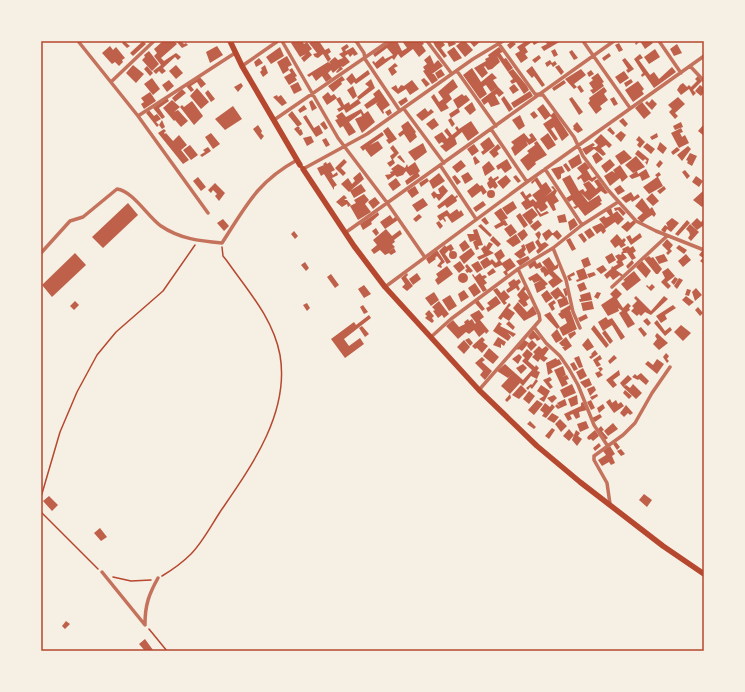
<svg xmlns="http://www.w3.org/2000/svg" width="745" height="692" viewBox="0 0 745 692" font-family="Georgia,serif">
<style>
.building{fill:#bf614a}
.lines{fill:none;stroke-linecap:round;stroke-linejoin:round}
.path{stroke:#b5482f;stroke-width:1.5}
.minor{stroke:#c5725c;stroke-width:3.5}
.primary{stroke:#b5482f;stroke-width:5.5}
.neatline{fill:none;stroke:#b5482f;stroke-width:1.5}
</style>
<rect width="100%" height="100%" fill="#f6efe4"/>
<path class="building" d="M124 41 130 46 127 48 122 43Z
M143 41 146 44 133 56 130 53Z
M163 41H174L177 44 161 58 164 61 176 53 181 57 178 60 175 57 163 68 166 71 162 74 159 71 156 74 153 71 161 65 154 56 157 53 154 49Z
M176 41H181L184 44 186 43 188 45 182 48Z
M294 41H302L304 44 307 42 312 49 309 51 312 55 304 62 301 58 306 54 300 57 291 43Z
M312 41H319L325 50 329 48 331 52 328 54 331 59 328 62 323 54 318 58 315 57 313 54 317 53 309 43Z
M391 41H397L402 51 407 48 402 41H422L424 44 422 45 426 51 419 57 413 49 401 58 398 54 394 60 392 58 377 69 372 62 374 61 375 63 383 56 385 59 393 55 387 48 375 57 373 54Z
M434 41H442L445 45 441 48 447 56 444 58 435 46 433 42Z
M447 41H454L456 44 449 47Z
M462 41H465L473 50 465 57 456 46Z
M469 41H481L474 47Z
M512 41 516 44 510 49 507 45Z
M526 41H541L534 45 532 42 525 47 528 52 525 54 528 58 521 63 515 54 520 51 517 47Z
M545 41H561L544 51 541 47 547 44Z
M638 41H651L653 43 645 49 640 41 636 45 635 43Z
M619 43 623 50 619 52 615 45Z
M347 44 349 47 345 50 346 51 353 47 358 54 354 56 353 54 350 57 348 54 345 56 350 62 343 67 341 66 343 69 337 73 336 72 340 67 333 73 331 70 328 73 332 78 326 82 322 76 316 81 312 75 309 77 307 75 328 62 331 64 329 62 335 57 338 60 343 58 339 54 343 52 341 48Z
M677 44 682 53 674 56 670 49Z
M110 46 113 50 116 47 125 58 122 60 123 62 119 66 115 62 112 64 102 53Z
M217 46 223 55 210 63 206 52Z
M280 47 284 56 271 64 266 57Z
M454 47 462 58 454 62 447 52Z
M499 47 503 52 500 53 504 59 506 58 513 68 508 72 497 56 500 62 492 69 488 70 485 66 484 67 488 73 482 78 474 68 486 61 485 59 489 57 488 55Z
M555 49 558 55 554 57 551 51Z
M655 49 660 57 649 64 644 57Z
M572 50 578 58 574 60 569 52Z
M149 51 159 64 152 71 142 60 145 57 144 55Z
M609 53 611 56 604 61 602 58Z
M640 54 643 58 639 60 650 75 654 72 659 79 672 67 676 72 654 88 645 75 642 77 641 75 643 73 634 59Z
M430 55 434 64 438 60 443 66 432 74H434L438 80 432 84 423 71 425 70 423 67 427 64 424 60Z
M539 55 541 58 535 63 532 60Z
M287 56 292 65 288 67 289 70 292 68 297 76 295 77 297 80 289 85 284 77 291 73 289 70 283 74 277 62Z
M259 58 263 63 256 67 254 62Z
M625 58 634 69 628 73 626 70 628 69 622 60Z
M550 60 552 63 555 61 557 64 553 67 551 64 547 67 545 63Z
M395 63 398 66 394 68 397 72 392 76 388 69Z
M133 65 144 74 136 83 126 73Z
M176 65 183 73 176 79 169 71Z
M265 65 268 73 263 77 260 72 262 70 261 68Z
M559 65 564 72 561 75 555 67Z
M147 66 153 73 150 76 144 69Z
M532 66 545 85 542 87 534 76 532 78 526 71Z
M472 68 481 82 492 73 497 78 493 80 498 87 491 92 486 85 484 86 483 87 487 94 480 99 463 75Z
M441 69 445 75 438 79 435 73Z
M513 69 527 86 529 90 524 94 516 82 512 84 510 81 513 79 508 72Z
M581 69 586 75 574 84 577 87 574 89 565 79Z
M368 70 370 74 356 84 354 82 351 85 346 79 352 73 356 79Z
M591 70 594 74 589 77 587 73Z
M624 71 629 78 620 84 615 77Z
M598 73 604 82 602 83 604 86 593 94 590 90 593 89 589 83 593 80 591 78Z
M199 76 206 84 201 88 197 82 191 86 194 90 191 92 186 86Z
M342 76 345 80 341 82 342 84 333 92 328 86Z
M698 76 702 81 693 90 696 93 693 96 689 89 681 95 677 90 680 85 683 83 687 87 689 85 691 87 697 81 695 79Z
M152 78 160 89 153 95 144 84Z
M424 78 430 84 426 87 421 80Z
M371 79 375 88 359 100 357 97 369 87 365 84Z
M453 79 458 87 449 94 452 99 446 104 449 108 441 112 431 97 434 94 439 102 443 99 438 92Z
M631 79 633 82 626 87 624 83Z
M169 80 174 86 167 92 162 85Z
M412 80 419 89 410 95 406 89 398 94 391 88 396 85 398 89 401 85 404 86Z
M564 80 566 83 554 91 552 88Z
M638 81 644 89 642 91 644 94 633 102 625 90Z
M298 82 302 90 294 94 290 86Z
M241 83 243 86 238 92 234 87Z
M514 84 519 90 513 94 509 88Z
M580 85 584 91 581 93 577 87Z
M700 85 704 88V92L701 96 695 91Z
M353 86 357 96 353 99 347 90Z
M498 87 504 93 499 97 497 94 495 95 500 104 491 107 488 102 484 105 481 100Z
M604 87 607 91 604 94 608 100 600 106 602 109 596 114 588 103 590 101 589 98Z
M197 88 209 102 201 109 190 96Z
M182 89 186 93 175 102 172 98Z
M379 89 390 105 383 110 384 113 383 114 376 104 378 102 367 109 364 105 375 97 373 94Z
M208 90 215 99 211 102 205 93Z
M530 91 533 96 514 108 511 103Z
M150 92 156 101 144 109 141 104 144 102 141 98Z
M328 92 331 96 334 94 337 98 327 105 322 97Z
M462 94 464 96 466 95 470 100 458 109 453 100Z
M277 95 278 97 281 95 287 103 282 106 273 97Z
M504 96 513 109 509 112 501 99Z
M340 97 344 105 349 102 350 105 358 99 361 103 346 113 344 109 339 112 337 109 341 107 336 99Z
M406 97 408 101 401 106 398 102Z
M572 97 583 112 579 115 569 99Z
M614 97 618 104 614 106 610 99Z
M678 97 685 104 675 113 678 116 675 119 669 112 672 109 668 105Z
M167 98 169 101 159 108 165 117 162 119 153 108Z
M652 99 657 104 652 110 645 103 647 101 649 103Z
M172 100 180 107 174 112 178 110 188 121 181 127 175 120 174 121 163 108Z
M312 100 317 108 312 111 309 102Z
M192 101 203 116 194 125 180 107 182 105 184 107Z
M472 102 476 110 470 115 464 108Z
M642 102 651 113 644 119 635 108Z
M543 104 551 115 554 112 569 135 562 141 554 127 551 129 558 139 555 141 543 124 552 118 550 116 545 120 537 109Z
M304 105 307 109 300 113 298 110Z
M233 106 242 119 225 130 215 119Z
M425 108 428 112 431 109 434 112 422 121 416 115Z
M458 108 460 112 451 118 449 114Z
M361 109 364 114 368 111 375 122 362 133 355 119 362 116 361 113 349 122 356 132 349 136 343 126 340 128 335 120 338 119 336 116 342 112 346 117Z
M390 109 392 113 388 116 385 112Z
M149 110 154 116 157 114 161 119 156 122 159 125 162 120 165 127 162 129 159 125 157 127 146 113Z
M292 111 302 124 299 126H297L288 115Z
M534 111 538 116 534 119 530 114Z
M306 115 314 128 319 125 323 133 316 137 303 117Z
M520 115 525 126 519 130 512 120Z
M434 118 439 125 432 130 426 124Z
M451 118 455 124 452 127 448 120Z
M623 118 628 124 625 127 619 121Z
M324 121 328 128 325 130 320 124Z
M408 121 416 132 415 133 417 137 410 143 404 134 400 137 398 134 403 130 401 126Z
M471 121 479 133 468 141 462 132 455 138 457 144 446 152 440 146 444 144 442 142 439 144 434 137 442 132 447 139 449 137 444 131 447 128 452 135 457 131 455 128 457 126 459 129Z
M577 122 583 130 578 133 573 129 574 128 573 126Z
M681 122 683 127 675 130 673 126Z
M704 124V136L698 131Z
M258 125 262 131 261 133 264 136 261 140 253 129Z
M298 126 300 128 299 130 301 129 302 131 303 134 300 136 294 129Z
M388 127 397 139 389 144 386 140 388 139 383 131Z
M610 127 615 133 613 135 607 130Z
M681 128 683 132 680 133 682 137 685 135 689 143 679 148 671 133Z
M164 129 166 131 164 133 165 134 166 133 173 141 179 135 187 145 181 150 189 160 183 164 158 133Z
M621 131 626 135 621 142 615 136Z
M382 132 384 135 370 145 378 141 383 148 371 157 365 149 363 151 360 147Z
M211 133 220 144 213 149 205 137Z
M524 133 529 139 531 138 529 135 532 133 537 140 529 145 526 141 528 145 515 156 511 148 514 145 511 142Z
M548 133 556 145 548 150 540 139Z
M657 133 658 137 652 140 650 137Z
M601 134 612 145 609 148 606 145 601 148 606 154 603 156 594 149 586 155 582 149 593 143 595 145 592 147H596L598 145 594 141Z
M311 136 314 142 307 146 303 138Z
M639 136 645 142 640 148 637 145 639 142 636 140Z
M489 137 495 146 483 155 481 152 484 150 480 144Z
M326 138 330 145 326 147 322 140Z
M537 141 547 155 535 162 536 164 528 171 520 160 529 153 527 151 535 145 534 143Z
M660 142 667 148 663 154 657 149Z
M423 143 427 152 415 161 408 152Z
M647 143 655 149 651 154 643 147Z
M474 144 479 151 472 156 467 149Z
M498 144 501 148 497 151 499 154 494 158 489 152Z
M190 145 198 155 191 160 183 150Z
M393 145 399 153 393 159 395 163 390 167 387 163 392 160 390 156 394 153 390 148Z
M688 146 691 149 682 161 677 155Z
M208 147 211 151 202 157 200 155 205 152 203 150Z
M677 147 680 150 673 155 671 152Z
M624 150 632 158 621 165 615 156Z
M638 150 649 159 647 165 645 162 647 161 645 159 643 161 635 154Z
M597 152 603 159 596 164 592 156Z
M690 153 697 156 692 166 687 163 688 161 686 160Z
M579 154 582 163 572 169 568 161Z
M400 155 405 162 404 163 397 157Z
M475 156 480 162 475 165 473 158Z
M636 156 645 167 633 173 625 165Z
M344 159 347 162 341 168 346 173 343 176 335 168Z
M507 159 512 168 505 173 501 168 498 170 496 166Z
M610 159 615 165 606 173 601 166Z
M461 160 466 166 457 173 452 167Z
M660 160 663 163 659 168 656 165Z
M489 161 495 169 485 176 482 167Z
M326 162 327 164 330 162 335 170 331 172 333 175 337 172 338 175 332 178 337 185 334 187V190L324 174 321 176 317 168 324 165 323 164Z
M415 162 420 171 418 173 420 176 407 185 405 181 414 174 410 176 406 171 403 175 397 177 395 175 388 180 385 175 391 174 390 172 393 171 391 169 398 164 405 168 407 164 408 167Z
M585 162 590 168 587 170 592 178 596 176 597 178 592 182 589 180 584 183 581 178 578 180 577 178 582 174 577 168Z
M566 163 571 170 568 172 563 165Z
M620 165 628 177 622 182 620 178 610 186 604 176 612 171 615 173 613 170Z
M562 166 565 172 561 174V178L558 180 551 169Z
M646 169 650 177 642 181 640 176 632 179 629 176 637 171 638 174Z
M685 170 690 176 687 179 682 172Z
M360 172 364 179 349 192 341 184 348 178 352 184 355 181 353 178Z
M468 172 473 179 465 184 461 176Z
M659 172 661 175 658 177 663 186 649 194 643 187 657 177 655 175Z
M439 173 445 181 433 189 429 181Z
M455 175 461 182 457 185 452 177Z
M506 175 511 181 503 189 497 182Z
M516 175 521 181 518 183 513 177Z
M570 175 579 191 583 189 585 192 587 190 583 184 589 181 596 189 598 187 594 181 598 179 608 193 605 194 601 191 589 201 581 193 588 202 599 195 602 201 600 202 602 204 585 216 578 207 575 209 573 207 576 206 572 200 569 202 566 198 571 195 562 179Z
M491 176 493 179 498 176 499 178 495 181 498 186 495 189 493 187 490 189 488 186 487 183 489 181 488 179Z
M696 176 703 181 699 187 692 182Z
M198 177 206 187 201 191 193 181Z
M537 177 542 185 546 182 552 191 545 197 554 190 551 187 553 186 557 191 555 195 559 201 554 204 556 210 553 211 547 201 545 203 548 207 545 210 541 212 538 208 537 209 541 214 547 211 549 213 540 217 533 206 526 210 521 203 528 198 530 201 533 199 536 202 537 201 532 195 540 189 535 181 532 184 531 182Z
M396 178 401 185 393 191 388 184Z
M427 178 429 181 421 187 419 183Z
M215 183 225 193 219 201 215 196 217 194 213 190 211 193 208 190Z
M477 183 480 186 482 185 487 192 483 195 481 191 472 198 467 191Z
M361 184 366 191 354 198 350 191Z
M443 185 448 191 439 201 436 197 434 199 431 194 434 191 437 194H440L438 189Z
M620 185 625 191 618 195 614 189Z
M415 186 419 193 412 198 407 191Z
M664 186 666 189 660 194 657 191Z
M487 194a4 4 0 1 1 8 0a4 4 0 1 1-8 0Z
M523 191 526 196 530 193 532 196 525 200 520 193Z
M703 191 704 205 702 207 693 200Z
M631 192 634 197 638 194 640 197 632 202 631 200 626 203 621 198Z
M652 193 659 201 653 206 646 199Z
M364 194 369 200 365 204 371 212 358 220 350 206 356 203 354 200Z
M452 194 455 197 457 195 458 197 456 198 457 201 447 208 445 205 439 209 437 206Z
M344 195 347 198 344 200H347L351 205 348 207 347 204 342 207 336 202Z
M375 197 380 203 373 209 368 202Z
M423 198 428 205 417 212 412 205Z
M642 198 650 209 652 207 656 214 654 217 652 215 646 219 642 223 637 218 643 213 635 206Z
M483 201 486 205 476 212 473 208Z
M513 201 517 208 507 215 502 208Z
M128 203 138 215 103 248 92 237Z
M620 207 626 213 623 216 618 210 615 211 614 208Z
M501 208 508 218 502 221 505 220 508 225 505 226 504 225 496 229 494 226 501 222 494 213Z
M532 208 538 215 532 220 533 222 530 225 522 215Z
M611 208 613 214 617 211 624 219 618 225 615 222 605 229 606 231 603 234 601 231 597 234 592 227 601 223 605 227 599 219 604 216 606 218 610 216 606 211Z
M457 209 459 212 461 210 464 215 452 223 447 216 444 217 446 221 445 222 443 219 440 221 437 216 447 210 450 214Z
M378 212 379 215 371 222 372 224 363 230 360 224Z
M520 213 528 225 524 228 516 216Z
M419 214 422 217 416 222 413 219Z
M565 214 567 222 559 223 557 216Z
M390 215 393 219 395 217 398 220 385 229 380 222Z
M485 217 489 223 486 225 481 220Z
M574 218 578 225 570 231 568 222Z
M672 218 679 223 671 232 667 229 665 233 661 230 665 225 668 227 666 223Z
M697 218 701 222 704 219V225L697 230 691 224Z
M223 219 229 226 224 231 217 223Z
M538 220 542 225 535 231 530 226Z
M634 220 636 223 627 232 621 227 628 221 630 223Z
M687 220 690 223 678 236 675 234Z
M439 221 443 226 440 229 436 223Z
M481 224 492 235 490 237 478 226Z
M511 224 517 232 510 237 504 229Z
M690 224 699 232 691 241 688 238 690 235 689 232 686 229Z
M376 228 379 233 376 236 372 231Z
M590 228 595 235 589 239 584 232Z
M386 229 392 236 400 230 402 234 394 240 395 242 392 244 395 247 388 252 389 253 385 255 380 250 374 254 371 250 377 245 373 240Z
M477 229 483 245 478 246 479 249 476 250 473 242 476 240 470 242 467 234H474L473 230Z
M524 229 528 235 522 241 517 234Z
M549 229 553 234 546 241 542 234Z
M557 230 562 236 558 240 552 234Z
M294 231 298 236 295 239 291 234Z
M539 231 541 234 539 240 535 234Z
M582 233 587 240 584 243 578 235Z
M640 233 642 237 631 245 626 237 630 235 632 239Z
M516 234 521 242 513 247 506 241Z
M617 234 622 240 624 238 626 240 624 243 626 245 621 248 619 245 615 248 610 241Z
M493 236 501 244 498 247 490 240Z
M570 238 576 249 572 251 566 240Z
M538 239 541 244 545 242 549 245 538 254 536 251 539 248 535 242Z
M667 239 673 245 670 249 672 251 668 255 666 253 668 251 662 245Z
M465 240 470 247 463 252 459 245Z
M533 241 536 248 529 254 525 245Z
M489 242 493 244 489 250 494 253 479 260 477 257 484 254 481 249 485 245 486 247Z
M451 244 454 249 450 252 449 250 445 254 451 262 447 264 439 251 445 245 446 247Z
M524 244 526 249 524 252 526 255 520 259 514 254 522 248 521 246Z
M679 245 687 250 684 254 676 248Z
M628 246 630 248 633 246 636 251 633 253 636 258 632 260 626 251 627 253H623L627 258 622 261 624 265 616 270 623 275 621 277 620 275 613 280 610 276 607 279 604 275 611 269 612 266 613 267 618 264 616 262 618 260 615 256 619 254 620 255 622 254 621 253 623 251 622 249Z
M394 248 396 252 391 255 388 252Z
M471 248 475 254 464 264 459 257Z
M501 249 505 256 500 260 502 263 510 258 516 266 507 272 508 274 506 276 503 272 506 270 502 265 495 268 492 264 484 269 480 262 487 257 490 261 492 259 496 263 498 261 494 254Z
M437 250 445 262 441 265 442 267 441 268 437 266 441 261 437 256 435 258 436 259 429 264 426 259Z
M702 251 704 253V264L700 261 703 258 699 255Z
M449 255a4 4 0 1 1 8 0a4 4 0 1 1-8 0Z
M75 253 86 265 52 297 42 285Z
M612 253 616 260 609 264 605 257Z
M664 254 668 261 659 264 655 257Z
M686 254 691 260 683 267 678 261Z
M528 256 530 259 520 266 516 261Z
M649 256 651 258 653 257 662 269 658 274H656L644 259Z
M549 257 555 266 558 264V268L553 271 563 281 553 288 548 282 553 278 549 274 545 277 543 272 542 273 540 269 544 266 548 270 542 262Z
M588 257 591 265 584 268 581 260Z
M535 260 537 264 540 262 543 267 536 269 534 266 530 269 528 265Z
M632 260 634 263 628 269 626 266Z
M460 261 465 268 459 273 453 266Z
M478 261 483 269 477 273 471 265Z
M642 261 651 271 646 278 636 267Z
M305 262 309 268 306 271 301 265Z
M467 264 473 271 470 273 469 272 467 273 465 270 467 269 465 266Z
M603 265 607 270 601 274 596 269Z
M447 266 453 274 438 285 435 280 438 277 436 274Z
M493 268 496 272 489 276 487 273Z
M584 268 588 278 577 282 576 280 579 279 576 271Z
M668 268 675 276 667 282 671 286 668 289 661 282 665 278 662 272Z
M634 271 641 280 627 291 621 284 625 281 623 280Z
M574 272 575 275 570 277 572 280 569 281 567 276Z
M594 272 596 275 589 278 587 274Z
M407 273 408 275 406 277 413 286 407 291 402 287 405 284 401 278Z
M417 273 421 279 413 285 409 279Z
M480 273 482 276 485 275 487 277 484 279 487 283 484 285 487 290 483 292 472 275 473 274 475 277Z
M537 273 548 284 545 286 546 288 537 293 534 284 541 280 534 283 532 280 530 281 528 278Z
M458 278a5 5 0 1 1 10 0a5 5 0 1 1-10 0Z
M331 274 339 285 335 288 327 277Z
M675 277 678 279 674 285 671 282Z
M679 278 683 280 677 289 674 286Z
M514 279 516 281 519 279 521 282 518 285 520 289 518 291 516 288 508 293 506 290 510 287 508 283Z
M584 282 587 289 580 292 577 285Z
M475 283 481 292 474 297 468 288Z
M652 284 655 287 651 291 646 286 647 285 649 287Z
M364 285 371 294 364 298 358 289Z
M525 285 527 289 524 291 530 298 526 301 528 305 524 307 518 301 520 299 517 295Z
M558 287 566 298 563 289 566 288 568 295 566 296 569 304 560 308 557 300 563 298 560 296 556 300 550 293Z
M497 288 501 293 504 290 510 297 505 301 507 303 504 305 493 290Z
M616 288 622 294 617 299 623 308 628 303 631 306 629 308 630 310 627 312 635 324 628 328 619 313 622 311 621 310 618 308 619 311 608 316 601 305 613 297 610 294Z
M696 288 702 295 695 301 692 292Z
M687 289 691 290 689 296 685 295Z
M464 290 469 297 461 302 458 294Z
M547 290 553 298 546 303 541 295Z
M434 292 439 300 431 306 425 298Z
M590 292 592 300 580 302 579 299H581L580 295Z
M597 292 601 293 598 299 594 297Z
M450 295 457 306 449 311 442 300Z
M496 296 501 303 488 312 486 308 490 306 487 303Z
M636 296 651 311 664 296 668 299 651 315 645 312 641 316 639 314 637 316 631 311 634 308 632 306 637 301 634 298Z
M686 296 694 302 689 306 682 300Z
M478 300 485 309 482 311 475 303Z
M554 300 556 303 553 305 555 309 552 311 548 304Z
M75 301 79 305 74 310 70 306Z
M439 301 449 314 444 318 442 315 438 318 433 311 435 310 432 307Z
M592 301 594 309 583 311 581 303Z
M518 302 527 312 533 306 537 314 524 321 513 308Z
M307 303 310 308 307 311 303 305Z
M509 303 511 305 508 308 515 313 509 321 503 317 501 320 498 318Z
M363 305 368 312 364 314 360 307Z
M570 305 572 309 570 310 577 329 563 336 559 328 567 323 565 318 562 319 558 314 561 312 560 311Z
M673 305 676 308 665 315 667 319 661 323 656 316Z
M698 307 703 313 700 316 695 310Z
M429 310 434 316 432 318 434 321 432 323 425 318 427 316 425 314Z
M479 310 484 317 480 320 489 331 486 334 485 332 479 337 474 330 469 334 466 332 458 339 446 326 453 320 459 327 465 324 464 322 468 319 469 321 472 319 475 324 471 327 476 323 470 315Z
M550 312 560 327 557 329 544 315Z
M586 314 588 318 580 322 578 318Z
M369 315 371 318 344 339 349 346 360 338 364 344 345 358 331 339 354 322 356 325Z
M606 317 608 320 612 318 625 337 621 340 612 325 603 331 598 322Z
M647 318 651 323 648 326 643 321Z
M657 320 665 331 670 327 672 330 665 336 654 323Z
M509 321 515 327 513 330 506 324Z
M499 322 502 324 500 326 516 334 513 337 508 333 511 337 508 341 493 331Z
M594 325 609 345 606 348 591 329Z
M681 325 691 333 683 341 674 332Z
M362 326 369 334 365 337 359 328Z
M641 327 647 334 644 337 638 329Z
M557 329 563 339 556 343 551 335Z
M533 330 541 339 537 341 535 338 531 340 528 337Z
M605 330 613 341 610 344 602 333Z
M575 331 576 334 570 339 568 334Z
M657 333 668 343 659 350 653 344 657 339 655 336Z
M482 337 485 340 483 342 488 346 482 353 477 348 475 349 472 346Z
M498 337 506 342 504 346 501 344V348L493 345Z
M566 337 572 346 565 351 562 347 565 346H562L559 343Z
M469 338 473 343 470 346 465 340Z
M588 338 594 347 587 351 582 345Z
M523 339 529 343 532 340 537 345 531 351 527 346 529 343 522 351 519 349 518 350 516 348Z
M464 340 470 347 464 354 457 347Z
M539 346 542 349 546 346 549 349 544 356 548 358 544 362 540 359 538 362 532 357 535 354 533 352Z
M489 348 499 357 493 364 483 356Z
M527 349 533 354 528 361 535 367 536 365 539 368 537 371 540 372 537 379 531 376 523 386 520 383 510 394 511 398 507 402 505 400 510 394 501 386 512 374 508 378 497 371 505 364 523 380 532 370 522 361 525 358 522 355Z
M595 350 598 354 591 359 589 357 592 355 591 354Z
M666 353 669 356 667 359 669 361 667 363 663 357Z
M519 354 522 357 518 364 512 359Z
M600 355 602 359 598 361 601 365 597 367 593 360Z
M614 355 617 358 610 364 608 361Z
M579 356 583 367 579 368 574 358Z
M482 357 485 360 482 362 492 371 485 380 480 375 483 371 475 363Z
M556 358 557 360 559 359 562 364 551 369 553 372 548 375 546 363Z
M657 359 664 364 657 374 645 364 648 361 653 365Z
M574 362 578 369 574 371 570 364Z
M523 364 527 368 521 374 516 368Z
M563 366 566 375 562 377 567 375 569 379 566 380 568 384 562 387 554 370Z
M601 367 603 369 600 372 603 375 598 378 595 373 600 371 598 368Z
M583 368 587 376 580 380 576 372Z
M619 370 620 375 613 380 617 385 613 388 606 380Z
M641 373 649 381 646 385 639 379 638 380 632 377 635 374 637 376Z
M628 375 632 379 623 387 620 383Z
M550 377 552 380 549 382 553 387 550 389 543 380Z
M589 378 592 385 585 388 580 382Z
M536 379 538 381 532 389 530 387 528 390 526 388 531 384 532 385Z
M572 384 576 393 564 398 560 390Z
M633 384 642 393 636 399 623 387 626 385 630 388Z
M521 385 527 391 519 399 512 395Z
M541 385 550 391 544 402 539 399 544 396 537 391Z
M594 386 596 390 590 396 587 389Z
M625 390 632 396 629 399 623 393Z
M529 391 535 396 529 404 523 399Z
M597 394 598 396 592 400 590 397Z
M554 395 557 398 552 403 547 398Z
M577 395 578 404 571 407 568 399Z
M565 399 567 405 558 409 555 406 557 404 560 407 557 403Z
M610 399 612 403 616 400 618 404 621 402 624 406 614 413 606 402Z
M537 400 543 404 534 415 528 410Z
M591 400 595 408 591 410 587 402Z
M583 402 587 410 579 412 580 417 576 419 573 414 570 415 572 419 568 421 564 414 581 406V403Z
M545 403 550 407 552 404 555 407 546 418 542 416 544 413 540 410Z
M603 404 605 408 599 413 597 408Z
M626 405 633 413 630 415 628 413 624 417 620 413Z
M552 413 559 417 554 423 547 419Z
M600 414 602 417 595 422 592 418Z
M560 419 567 426 561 432 555 424Z
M530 421 536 427 534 429 527 424Z
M586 421 589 428 580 432 577 424Z
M613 423 618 429 608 436 604 431Z
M601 426 604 430 602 431 608 438 605 440 598 429Z
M552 428 555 430 549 439 545 436Z
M569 429 574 435 569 441 563 436Z
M576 430 580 433 578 436 582 439 577 446 572 440Z
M595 430 599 436 593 441 591 439 589 440 587 438 588 436Z
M616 442 620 447 617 450 613 444Z
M599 443 601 446 595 451 593 448Z
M610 446 615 454 612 456 615 463 611 465 609 462 602 466 598 460 606 455 603 451Z
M621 449 625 454 621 456 617 451Z
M644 494 652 500 647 507 639 500Z
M49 496 58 505 52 511 43 501Z
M100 528 107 537 101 541 94 533Z
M66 621 70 624 65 629 62 626Z
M145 639 153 650 152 651H145L139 644Z"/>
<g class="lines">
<path class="path" d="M41 497 60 432 77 392 97 355 116 332 163 291 195 245
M41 512 98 569
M162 576C172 570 182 563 191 554 202 543 211 526 220 512 251 467 290 413 280 355 273 318 248 291 227 261L223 256 222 247
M113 577 131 581 151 580
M149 629 167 651"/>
<path class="minor" d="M78 41 138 116 208 213
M282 41 338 138 388 204 424 256
M356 41 364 53 365 59 400 111
M427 41 452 74
M583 41 630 108
M659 41 681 73
M499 44 535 94 543 95 574 137 583 156 609 191 636 221 656 231 704 250
M242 66 278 41
M690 66 704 81
M457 71 496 126
M112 81 154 41
M404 109 444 163
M138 116 235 53
M274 120 389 41
M491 129 527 182
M440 165 476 219
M303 169 367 134 473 59 503 41
M545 169 582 225
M345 233 614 41
M553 248 566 280 573 312 580 328
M41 253 70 221 83 217 117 189C133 191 148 217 161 226 180 239 200 241 222 243 246 206 257 182 297 160
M385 287 527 182 704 56
M612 287 667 236
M534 327 546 343 560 356 569 369 578 385 594 425 607 445
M431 337 451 319 518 269 553 248 582 225 618 202
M479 390 540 320 539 314 518 269
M610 504 607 483 594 460V456L623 435 635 423 652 393 670 367
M102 572 145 625
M145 624C145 605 149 594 158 578"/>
<path class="primary" d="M230 41 242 66 300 165
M303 169 354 246 385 287 479 390 537 446 580 482 663 546 704 574"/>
</g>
<rect width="745" height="692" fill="none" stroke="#f6efe4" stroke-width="84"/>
<rect x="42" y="42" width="661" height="608" class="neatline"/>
</svg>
